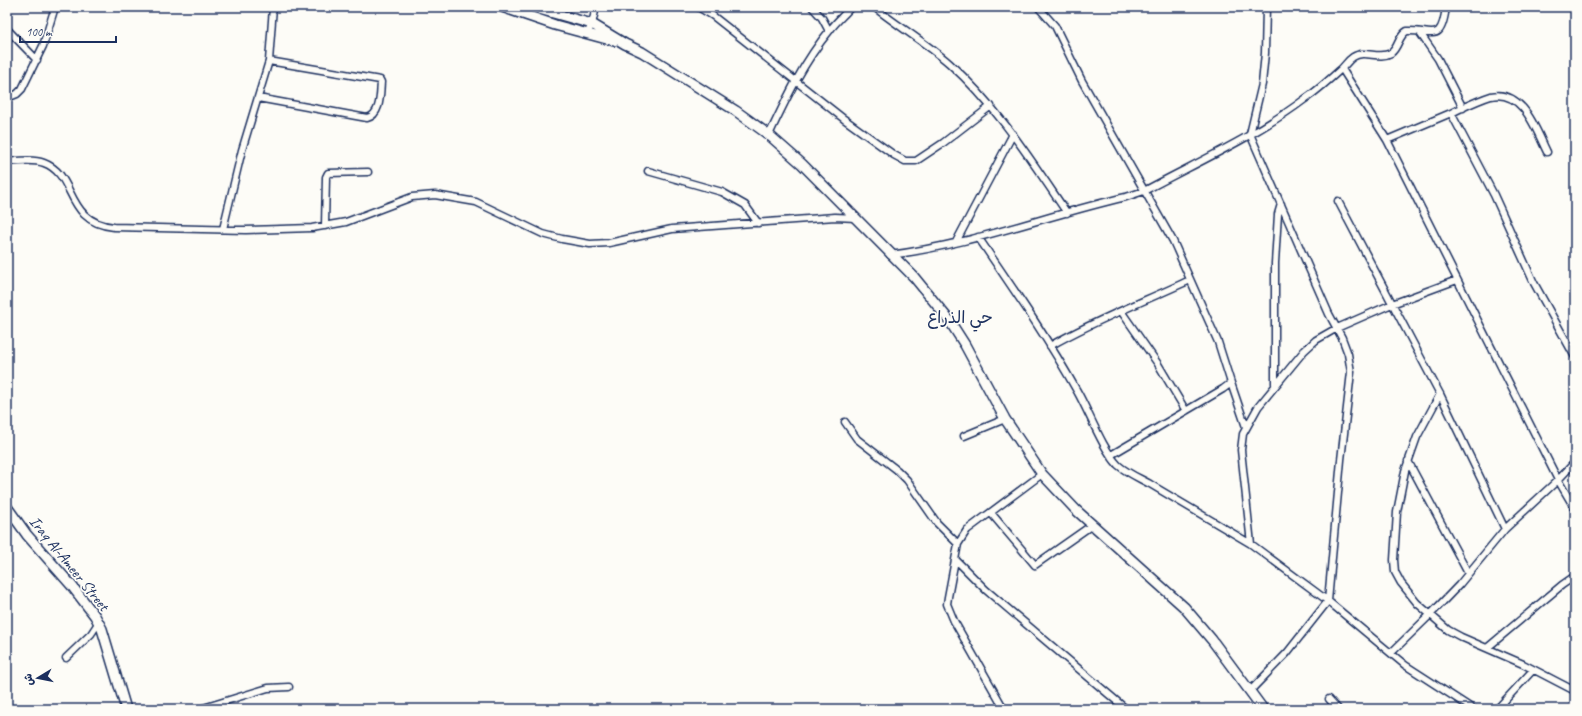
<svg xmlns="http://www.w3.org/2000/svg" width="1582" height="716" viewBox="0 0 1582 716" font-family="Caveat,'Playpen Sans Arabic',sans-serif">
<style>
.lines{fill:none;stroke-linecap:round;stroke-linejoin:round}
.street-casing{stroke:#1b2f5e;stroke-width:9}
.secondary-casing{stroke:#1b2f5e;stroke-width:12}
.street{stroke:#fdfcf7;stroke-width:6}
.secondary{stroke:#fdfcf7;stroke-width:9}
.labels{text-anchor:middle;stroke-width:3.5;stroke-linejoin:round;paint-order:stroke}
.street-label{font-size:16px;fill:#1b2f5e;stroke:#fdfcf7}
.neighbourhood-label{font-size:17px;fill:#1b2f5e;stroke:#fdfcf7}
</style>
<rect width="100%" height="100%" fill="#fdfcf7"/>
<filter id="ink" filterUnits="userSpaceOnUse"><feTurbulence type="fractalNoise" baseFrequency=".025" numOctaves="2"/><feDisplacementMap in="SourceGraphic" scale="8" xChannelSelector="R" yChannelSelector="G"/><feConvolveMatrix kernelMatrix="1 2 1 2 8 2 1 2 1" color-interpolation-filters="sRGB"/></filter>
<g filter="url(#ink)">
<g class="lines">
<defs>
<path id="street" d="M698 7 713 16 844 119 894 155 905 161H916L943 143 991 106
M812 7 822 18 829 31
M874 7C898 26 926 43 949 63 997 106 1031 160 1067 213
M1038 7 1055 26 1082 81 1173 241 1218 342 1231 383 1223 389 1111 455
M7 29 37 60
M1420 33 1438 59 1463 108
M587 34 592 24 596 7
M1342 69 1387 140 1558 480 1575 509
M7 98 17 94 22 89 43 46 55 7
M258 98 367 118C381 115 380 94 381 82L380 80 269 61
M1451 113C1464 107 1478 100 1491 96 1523 89 1536 130 1547 152
M769 135C786 99 804 61 830 30 836 22 844 15 851 7
M1387 140 1451 113 1494 195 1534 283 1575 357
M7 162C19 161 33 159 44 163 77 175 64 222 114 227L246 230 312 228 346 222 412 197 435 195 476 202 543 234 562 239 590 244 609 243 672 229 835 217 856 218
M648 171 722 192 745 205 758 223
M1338 201 1440 394 1505 529
M325 226 326 177 328 173 368 172
M223 229 242 150 269 61 273 7
M978 237C1012 287 1047 337 1077 391 1089 412 1102 448 1118 465 1127 473 1139 478 1150 484L1251 544 1328 601 1405 665 1473 709
M956 242 1013 134
M890 255C971 245 1047 215 1126 197L1144 191C1198 162 1256 136 1305 99 1317 91 1329 80 1340 70 1345 66 1347 61 1353 57 1365 49 1378 60 1391 53 1399 47 1398 36 1407 31 1433 30 1441 45 1446 7
M1121 311 1158 364 1186 411
M1050 346C1095 320 1143 302 1190 280
M1231 383 1246 427
M1275 384V263L1278 214 1281 204
M1440 394 1417 437 1405 471 1397 512 1394 560 1395 572 1401 583 1417 603 1448 630 1461 637 1523 664 1575 691
M845 422 857 439 897 470 907 480 937 523 958 544
M964 436 1005 419
M1408 461 1468 573
M991 513 1035 565 1092 525
M1251 544 1241 450 1243 434 1258 407 1304 351 1316 340 1337 328 1392 304 1457 280
M956 560 986 590 1126 709
M1487 648 1562 585 1575 576
M1391 653 1430 615 1459 585 1505 529 1558 480 1575 462
M66 658 91 634 99 622
M1250 691 1287 653 1328 601 1341 460 1351 372 1348 354 1342 338 1329 314 1250 134 1262 84 1265 53 1266 7
M1329 699 1338 709
M200 709 268 688 289 687
M1004 709 954 621 947 604 948 597 958 544 967 530 1042 474
M1497 709 1533 670"/>
<path id="secondary" d="M502 7 555 25 614 41
M532 7 592 24 625 44 642 52 736 111 769 135 802 164 914 277 949 320 965 345 1005 419 1042 474 1076 510 1184 607 1212 640 1263 709
M7 507 27 535 72 586 95 616 102 629 126 709"/>
</defs>
<use href="#street" class="street-casing"/>
<use href="#secondary" class="secondary-casing"/>
<use href="#street" class="street"/>
<use href="#secondary" class="secondary"/>
</g>
</g>
<g class="labels">
<g class="street-label">
<text transform="translate(70 563) rotate(51)" y="6">Iraq Al-Ameer Street</text>
</g>
<g class="neighbourhood-label">
<text x="960" y="323">حي الذراع</text>
</g>
</g>
<rect width="1582" height="716" fill="none" stroke="#fdfcf7" stroke-width="24"/>
<rect x="12" y="12" width="1558" height="692" fill="none" stroke="#1b2f5e" stroke-width="1.5" filter="url(#ink)"/>
<g transform="translate(38 678) rotate(260)" stroke="#fdfcf7" stroke-width="3" paint-order="stroke">
<path d="M0-3L7 15L0 10L-7 15Z" fill="#1b2f5e"/>
<text y="-6" font-size="11" font-weight="bold" text-anchor="middle" fill="#1b2f5e">ش</text>
</g>
<path d="M20 36v6h96v-6" fill="none" stroke="#1b2f5e" stroke-width="2"/>
<text x="26" y="36" font-size="12" fill="#1b2f5e" stroke="#fdfcf7" stroke-width="3" paint-order="stroke">100 m</text>
</svg>
